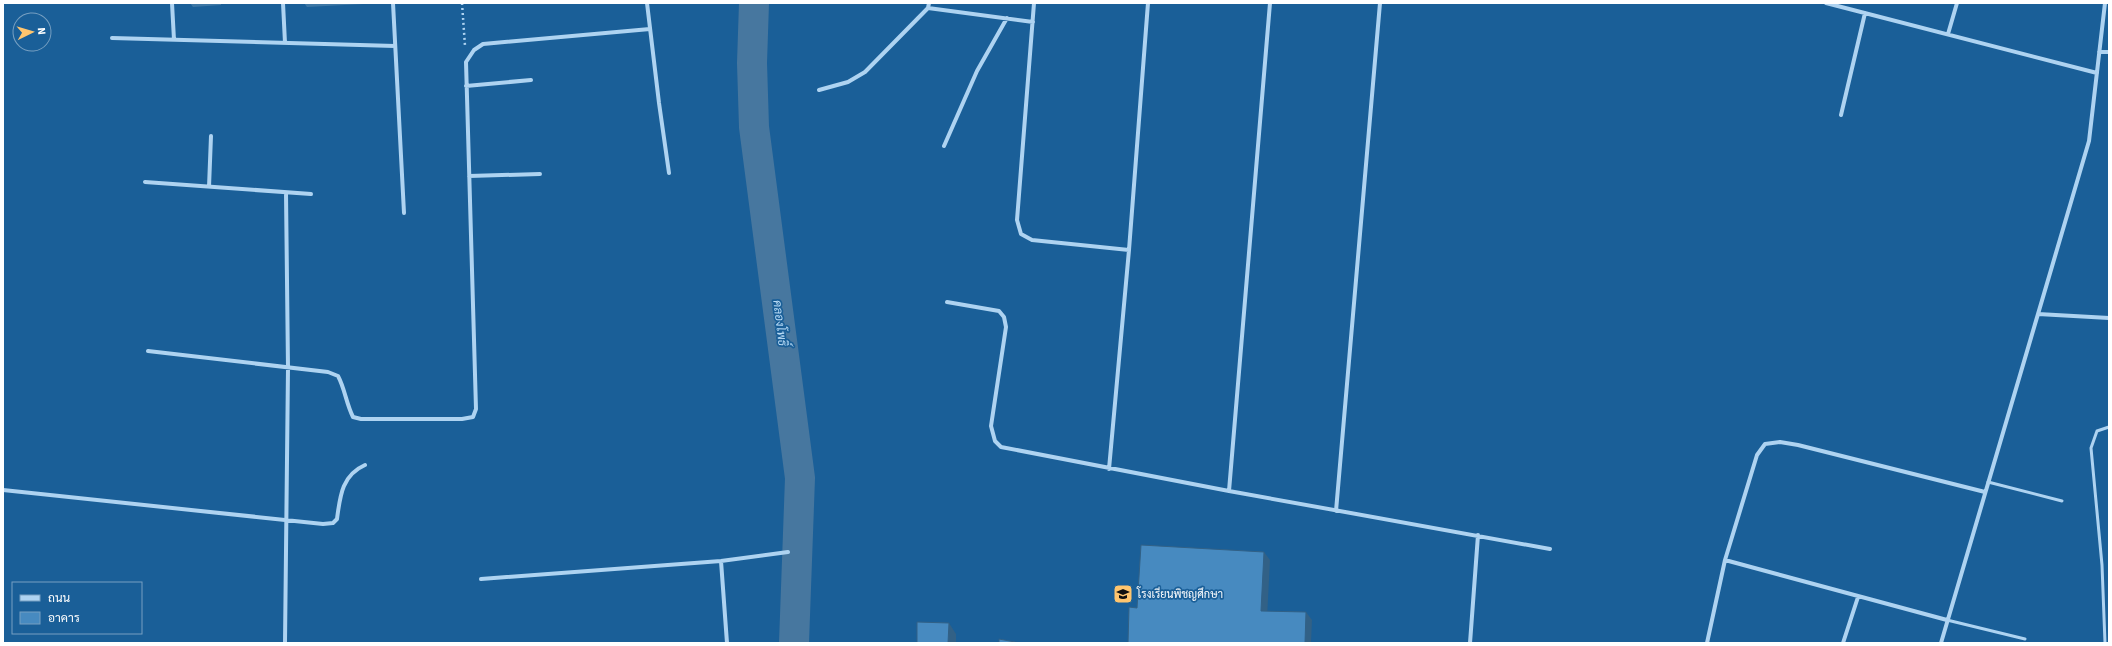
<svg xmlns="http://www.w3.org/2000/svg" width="2112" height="646" viewBox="0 0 2112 646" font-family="'Source Sans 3',Sarabun,sans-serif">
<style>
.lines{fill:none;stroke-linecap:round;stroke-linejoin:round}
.river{stroke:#47779f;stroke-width:30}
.path{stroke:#aed3f1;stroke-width:2.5;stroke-dasharray:2 3;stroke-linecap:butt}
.lane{stroke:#aed3f1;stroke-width:3}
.street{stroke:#aed3f1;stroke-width:4}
.wall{fill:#3d77a5}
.shaded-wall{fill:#326186}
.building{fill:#478ac0;stroke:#326186}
.labels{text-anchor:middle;stroke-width:3.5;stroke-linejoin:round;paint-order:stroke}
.poi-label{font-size:11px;fill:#fff;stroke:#1a5f98;text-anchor:start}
.water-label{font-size:12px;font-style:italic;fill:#bbddf7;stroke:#1a5f98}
</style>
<rect width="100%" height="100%" fill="#1a5f98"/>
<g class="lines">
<path class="river" d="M754 3 752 63 754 127 800 478 794 643"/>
<path class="path" d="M462 3 465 46"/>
<path class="lane" d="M1988 482 2062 501
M1947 620 2025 639
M2105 643 2102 565 2091 448 2097 431 2109 427"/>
<path class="street" d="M172 3 174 40
M283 3 285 43
M393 3 404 213
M647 3 659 103 669 173
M1034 3 1017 220 1021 234 1032 240 1129 250
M1826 3 2097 73
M928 8 1033 22
M1948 34 1957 3
M112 38 395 46
M2099 52H2109
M466 86 531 80
M819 90 848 82 865 72 928 8 929 3
M1841 115 1865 13
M944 146 977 71 1007 18
M469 176 540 174
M145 182 311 194
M209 187 211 136
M947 302 999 311 1004 317 1006 327 991 426 995 441 1001 447 1229 491 1550 549
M2038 314 2109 318
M148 351 328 372 338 376C345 389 346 403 353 417L361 419H462L473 417 476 409 466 62 474 50 483 44 650 29
M1109 469 1129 250 1148 3
M3 490 323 524 333 523 337 519C340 496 342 475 365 465
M1229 491 1270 3
M1336 511 1380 3
M1725 560 1947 620
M721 561 727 643
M481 579 721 561 788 552
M285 643 288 368 286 193
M1470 643 1478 535
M1707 643 1725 560 1757 455 1765 444 1780 442 1798 445 1985 492
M1843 643 1858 597
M1941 643 2089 141 2105 3"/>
</g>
<path class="wall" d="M190 3H221V5L193 7Z
M304 3H382L307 7Z"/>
<path class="shaded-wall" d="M1264 552 1270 560 1267 619 1261 611Z
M1306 612 1312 620 1311 643H1305Z
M949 623 956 634V643H948Z"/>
<path class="building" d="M1141 545 1264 552 1261 611 1306 612 1305 643H1128L1129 607 1137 608Z
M917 622 949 623 948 643H917Z
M999 639 1020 643H999Z"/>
<defs>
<symbol id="school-square" viewBox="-11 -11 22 22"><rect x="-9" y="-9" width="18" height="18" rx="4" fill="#ffc56e" stroke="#1a5f98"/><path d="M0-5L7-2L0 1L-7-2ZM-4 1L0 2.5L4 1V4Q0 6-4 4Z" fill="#111"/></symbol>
</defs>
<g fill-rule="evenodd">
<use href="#school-square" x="1112" y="583" width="22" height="22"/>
</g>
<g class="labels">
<g class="poi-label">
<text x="1137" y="598">โรงเรียนพิชญศึกษา</text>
</g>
<g class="water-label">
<text transform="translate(780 323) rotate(83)" y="4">คลองโพธิ์</text>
</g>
</g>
<rect width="2112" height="646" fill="none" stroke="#ffffff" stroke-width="8"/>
<rect x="12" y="582" width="130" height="52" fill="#1a5f98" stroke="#769fc1"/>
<rect x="20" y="595" width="20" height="6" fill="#aed3f1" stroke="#769fc1"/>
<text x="48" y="602" font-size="12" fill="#ffffff">ถนน</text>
<rect x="20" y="612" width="20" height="12" fill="#478ac0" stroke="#769fc1"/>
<text x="48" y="622" font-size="12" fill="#ffffff">อาคาร</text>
<g transform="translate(32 32) rotate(85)"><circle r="19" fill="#1a5f98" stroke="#769fc1"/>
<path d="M0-3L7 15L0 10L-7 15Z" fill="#ffc56e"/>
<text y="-6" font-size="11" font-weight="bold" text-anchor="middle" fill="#ffffff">N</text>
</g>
</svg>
